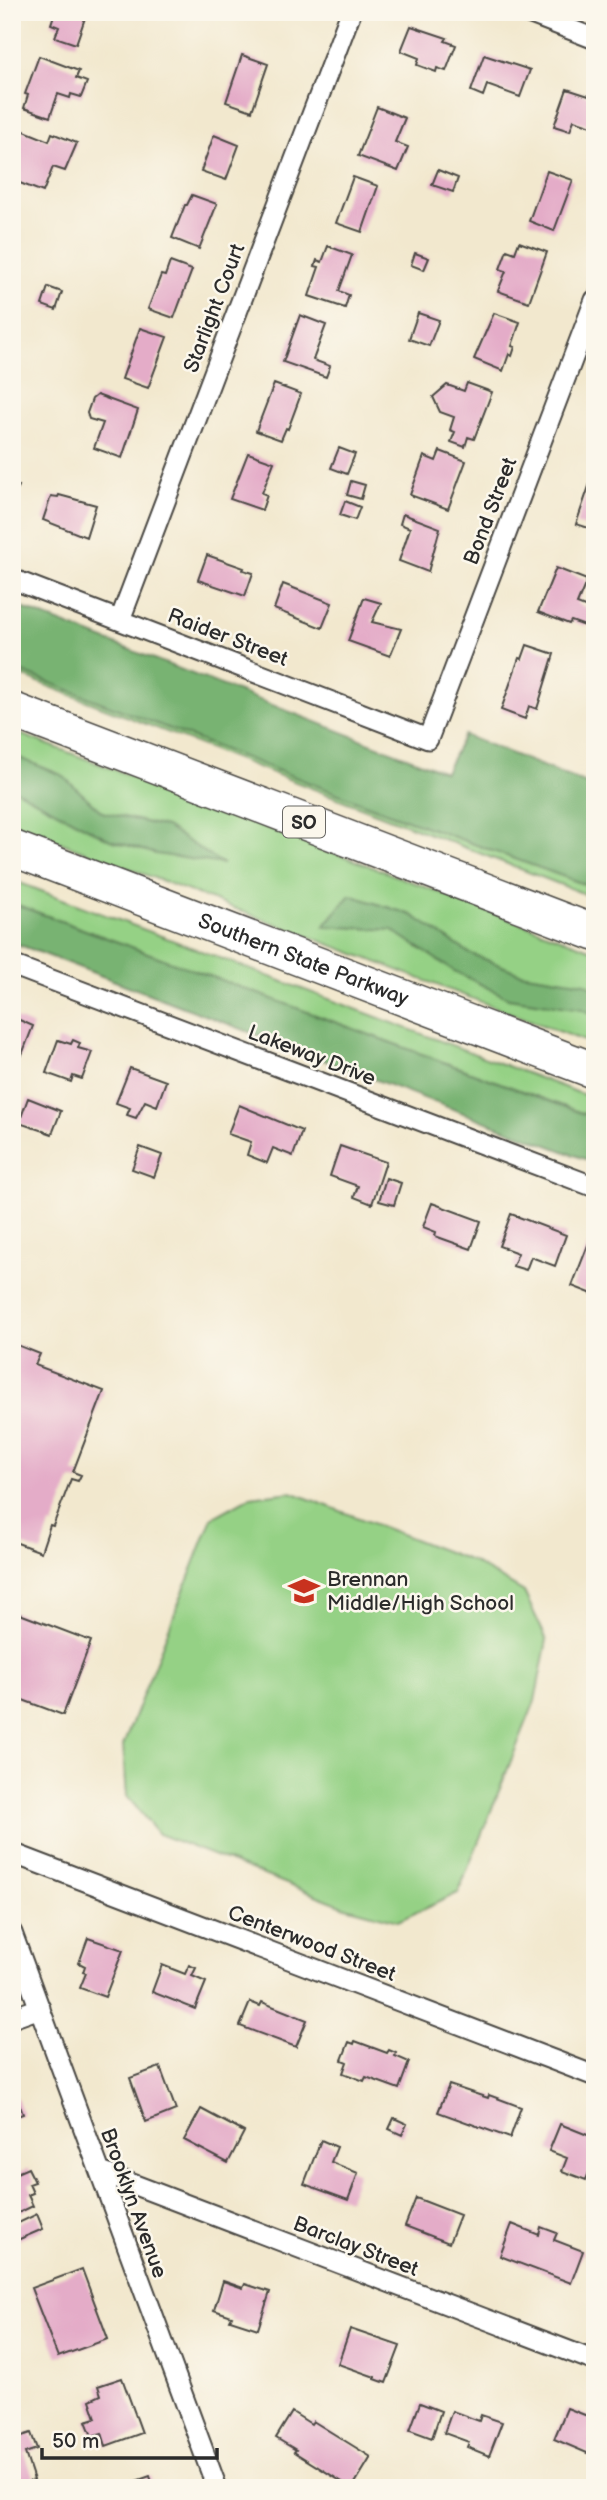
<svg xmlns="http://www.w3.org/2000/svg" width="607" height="2500" viewBox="0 0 607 2500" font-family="'Balsamiq Sans',sans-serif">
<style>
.green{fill:#95d185;stroke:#607e58;stroke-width:2}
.forest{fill:#78b372;stroke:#526f4e;stroke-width:2}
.building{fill:#e4acc8}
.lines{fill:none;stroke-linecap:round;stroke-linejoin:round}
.street-casing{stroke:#494743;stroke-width:23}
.highway-casing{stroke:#494743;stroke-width:38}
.street{stroke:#fff;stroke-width:19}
.highway{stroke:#fff;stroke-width:35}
.labels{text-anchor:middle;stroke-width:5;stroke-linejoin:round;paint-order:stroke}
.shield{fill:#fbf7ec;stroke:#696865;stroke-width:2}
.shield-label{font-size:19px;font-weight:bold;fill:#2b2b2b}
.street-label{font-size:21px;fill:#2b2b2b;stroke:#fbf7ec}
.poi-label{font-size:21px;fill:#2b2b2b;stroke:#fbf7ec;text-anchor:start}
</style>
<rect width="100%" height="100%" fill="#fbf7ec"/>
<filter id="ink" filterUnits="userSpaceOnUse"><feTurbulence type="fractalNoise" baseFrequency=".0143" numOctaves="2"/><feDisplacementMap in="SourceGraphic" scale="14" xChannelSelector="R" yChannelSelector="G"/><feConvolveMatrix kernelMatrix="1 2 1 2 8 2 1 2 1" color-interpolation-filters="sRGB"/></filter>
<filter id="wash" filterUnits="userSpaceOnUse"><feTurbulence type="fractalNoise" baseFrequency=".00686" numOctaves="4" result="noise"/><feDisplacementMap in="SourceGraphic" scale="28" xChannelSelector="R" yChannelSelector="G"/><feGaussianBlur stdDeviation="1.57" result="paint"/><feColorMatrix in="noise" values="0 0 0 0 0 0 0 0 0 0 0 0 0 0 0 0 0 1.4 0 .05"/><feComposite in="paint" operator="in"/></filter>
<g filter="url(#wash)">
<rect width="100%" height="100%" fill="#f2e8ce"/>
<path class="green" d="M12 668 380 810 595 888V898L12 672Z
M12 731 595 951V1045L12 824Z
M12 880 595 1099V1118L12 903Z
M291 1492 471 1561 524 1592 547 1640 535 1701 458 1893 398 1921 346 1907 158 1834 127 1796 123 1746 212 1518 250 1497Z"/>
<path class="forest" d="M12 604 445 772 464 735 595 787V888L380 810 12 668Z
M12 755 62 775 102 812 166 827 223 864 156 854 110 840 12 788Z
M350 895 412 915 469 953 520 973 585 983 595 989V1016L582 1009 508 998 454 971 392 930 324 926Z
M12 903 595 1118V1163L12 942Z"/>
<g id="blocks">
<path class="building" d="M55 12H87L76 44 55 37 59 27 51 24Z
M411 26 447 38 445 41 456 45 446 71 437 68 436 72 417 65 419 58 401 51Z
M242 55 268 64 252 111 226 102Z
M484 55 530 70 520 97 487 85 483 96 471 91Z
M39 56 79 71 76 78 87 82 81 97 71 94 70 98 58 94 50 117 24 108 28 95 25 94Z
M567 89 595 98V127L574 120 570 131 554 126Z
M377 107 405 118 395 142 408 147 398 171 358 156Z
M17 128 49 141 52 133 77 143 65 171 53 167 43 192 12 180V133L15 134Z
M214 135 239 145 226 180 201 171Z
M438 170 458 178 453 192 432 185Z
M547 171 573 180 554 231 529 221Z
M353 177 378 186 362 232 336 223Z
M192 195 217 204 199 249 172 238 185 205H187Z
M519 242 547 252 529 302 498 291 506 271 500 269 507 250 515 253Z
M328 246 352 255 339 291 349 295 345 308 309 296 319 267 315 266 317 260 322 262Z
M415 253 429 258 424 270 411 265Z
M170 262 192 270 174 318 148 309 161 275 165 276Z
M48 287 62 292 56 310 42 305Z
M418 313 439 320 429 346 409 339Z
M494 313 520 322 512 346 515 347 512 356 509 354 503 371 474 359Z
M300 315 326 325 313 360 330 366 326 377 283 362Z
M140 328 167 337 148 388 122 379Z
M467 383 492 392 474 439 468 437 465 447 451 442 455 432 450 430 454 417 440 412 433 397 447 385 464 391Z
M274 384 301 394 288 429 286 428 281 440 256 431Z
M97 395 138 410 122 458 94 448 103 423 89 419 87 413 92 399Z
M339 448 355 454 347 474 331 468Z
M440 451 466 461 448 509 410 495 424 456 436 461Z
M248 453 274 462 262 493 267 495 262 510 230 499Z
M594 472H595V530L576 524Z
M351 481 365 485 361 499 347 495Z
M12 484 19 486 12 503Z
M59 495 96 505 86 537 43 520 51 496 58 497Z
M345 501 360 507 355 520 340 515Z
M403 514 440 528 428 572 399 561 410 528 400 524Z
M207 555 244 568 243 570 253 573 245 596 198 580Z
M556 568 587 580 577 604 595 611V626L587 622 585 626 571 621 569 624 538 612Z
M283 584 332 603 322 628 274 609Z
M364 598 381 603 372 622 401 629 390 656 348 641Z
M527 645 554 654 537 709 529 706 525 719 501 710 519 658 522 659Z
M15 1018 33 1026 21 1057 12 1054V1020Z
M58 1040 71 1044 73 1040 80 1043 78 1048 92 1052 82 1079 73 1076 71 1082 46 1073Z
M130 1068 166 1081 157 1106 145 1101 136 1118 127 1115 130 1108 116 1103Z
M28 1098 61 1111 52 1134 19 1123Z
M239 1105 302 1131 293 1156 273 1148 267 1163 247 1155 251 1142 228 1134Z
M340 1146 386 1162 372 1204 354 1197 358 1186 330 1176Z
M140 1147 162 1155 154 1177 132 1169Z
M386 1178 401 1183 394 1205 379 1201Z
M432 1203 481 1221 471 1249 435 1236 436 1232 423 1227Z
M511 1214 566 1235 555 1266 531 1257 526 1270 513 1266 518 1253 499 1246Z
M590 1240 595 1242V1295L572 1286Z
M12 1343 40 1354 35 1365 104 1391 73 1472 81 1475 78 1481 71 1479 53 1526 50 1525 41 1552 12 1541Z
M12 1611 91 1641 63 1715 12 1696Z
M88 1938 123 1950 105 1997 80 1988 86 1973 83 1972 85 1966 79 1963Z
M162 1965 185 1974 189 1965 196 1968 192 1976 206 1982 195 2009 152 1992Z
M250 2002 260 2006 262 2002 307 2020 296 2047 240 2026Z
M355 2041 387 2053 389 2050 396 2053 395 2056 409 2062 399 2089 366 2077 364 2081 343 2073 347 2062 342 2060 349 2042 354 2044Z
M160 2067 176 2110 146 2122 130 2078Z
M12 2085 23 2114 12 2118Z
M449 2085 488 2098 489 2095 521 2107 510 2138 438 2112Z
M201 2109 244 2132 228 2163 184 2140Z
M394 2118 407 2124 402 2135 389 2129Z
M560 2124 595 2138V2165L594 2168 591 2167 586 2180 562 2171 567 2158 549 2151Z
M321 2140 337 2147 331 2162 358 2173 348 2200 304 2184Z
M28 2168 35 2182 29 2184 33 2193 28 2195 33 2206 12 2216V2175Z
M416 2198 460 2215 449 2243 405 2226Z
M37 2214 43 2229 15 2241 12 2226Z
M512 2224 539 2235 541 2227 557 2233 554 2240 583 2251 571 2283 500 2256Z
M82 2269 108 2339 58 2357 31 2288Z
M223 2281 243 2288 245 2284 270 2292 258 2329 230 2320 232 2316 214 2310Z
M350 2329 400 2346 386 2383 375 2379V2377L338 2364Z
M122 2378 142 2433 106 2446 102 2433 92 2436 86 2421 96 2418 90 2400 101 2395 98 2386Z
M420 2403 441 2411 432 2438 410 2430Z
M567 2408 595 2419 594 2456 554 2439Z
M452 2411 479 2421 481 2415 502 2422 489 2456 467 2447 469 2442 444 2433Z
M292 2412 311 2424 313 2421 371 2457 352 2488 294 2452 296 2450 276 2438Z
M12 2427 16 2438 31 2433 37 2449 25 2453 34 2480 12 2487Z
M150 2476 154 2488H119V2487Z"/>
</g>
</g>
<g filter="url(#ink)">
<use href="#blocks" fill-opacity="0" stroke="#494743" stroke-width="2"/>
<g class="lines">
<defs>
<path id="street" d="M526 12 595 39
M12 579 428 739 595 300
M120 620 351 12
M12 965 595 1187
M12 1853 595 2076
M12 1933C80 2118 147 2303 217 2488
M12 2018 40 2008
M101 2172 595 2361"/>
<g id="highway">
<path d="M12 710 595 933"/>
<path id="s1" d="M12 848 595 1071"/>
</g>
</defs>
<use href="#street" class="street-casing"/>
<use href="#highway" class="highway-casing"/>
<use href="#street" class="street"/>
<use href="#highway" class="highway"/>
</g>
</g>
<defs>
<symbol id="school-bare" viewBox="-9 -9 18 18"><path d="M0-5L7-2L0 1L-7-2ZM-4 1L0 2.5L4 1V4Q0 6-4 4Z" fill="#c8321e" stroke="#fbf7ec" stroke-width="2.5" paint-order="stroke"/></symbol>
</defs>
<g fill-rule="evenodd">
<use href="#school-bare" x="282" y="1569" width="44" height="44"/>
</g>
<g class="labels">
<rect class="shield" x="283" y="806.5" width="42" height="31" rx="5"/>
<g class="shield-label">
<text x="304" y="829">SO</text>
</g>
<g class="street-label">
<text transform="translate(214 308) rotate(-69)" y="7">Starlight Court</text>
<text transform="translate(490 511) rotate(-69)" y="7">Bond Street</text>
<text transform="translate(228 637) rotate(21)" y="7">Raider Street</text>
<text dy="7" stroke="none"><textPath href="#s1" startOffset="312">Southern State Parkway</textPath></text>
<text transform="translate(312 1055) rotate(21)" y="7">Lakeway Drive</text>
<text transform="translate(312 1943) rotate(21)" y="7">Centerwood Street</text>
<text transform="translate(134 2203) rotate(70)" y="7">Brooklyn Avenue</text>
<text transform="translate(356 2246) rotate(21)" y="7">Barclay Street</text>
</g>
<g class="poi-label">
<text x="327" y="1586">Brennan<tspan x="327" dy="24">Middle/High School</tspan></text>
</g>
</g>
<rect width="607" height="2500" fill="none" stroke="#fbf7ec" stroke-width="42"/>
<path d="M42 2448v10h175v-10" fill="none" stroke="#2b2b2b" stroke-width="3.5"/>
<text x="52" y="2448" font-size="21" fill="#2b2b2b" stroke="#fbf7ec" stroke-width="5" paint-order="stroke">50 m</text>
</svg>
